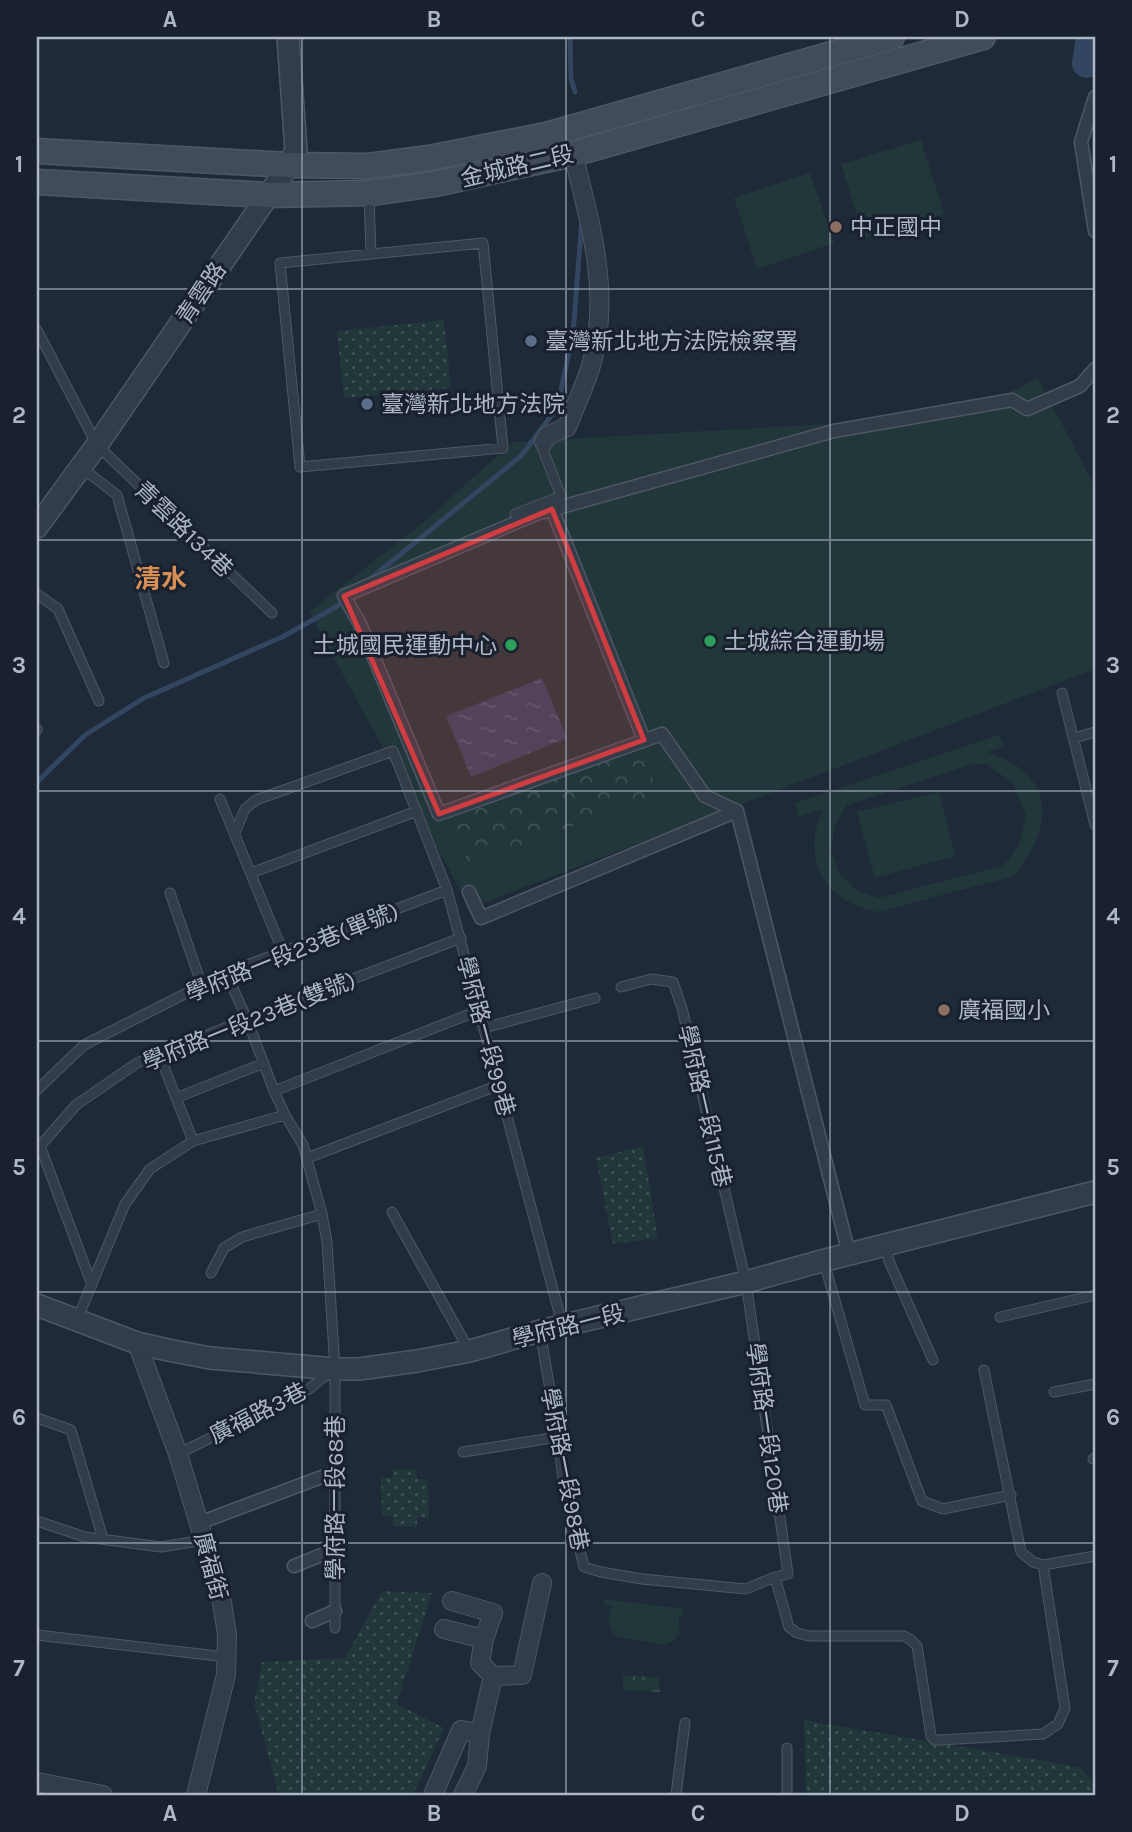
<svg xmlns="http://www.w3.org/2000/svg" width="1132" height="1832" viewBox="0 0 1132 1832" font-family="Karla,'Noto Sans TC',sans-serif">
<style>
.grass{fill:#21373a;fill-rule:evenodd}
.forest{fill:url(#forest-crowns)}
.garden{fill:url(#garden-dots)}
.water{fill:url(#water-ripples)}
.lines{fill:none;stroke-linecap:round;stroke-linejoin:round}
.stream{stroke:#324561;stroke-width:5}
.river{stroke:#324561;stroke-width:30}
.service-casing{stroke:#4e5764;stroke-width:11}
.pedestrian-casing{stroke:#4e5764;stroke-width:15}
.minor-casing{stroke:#4e5764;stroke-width:20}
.tertiary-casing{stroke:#4e5764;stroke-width:24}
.secondary-casing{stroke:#4e5764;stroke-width:27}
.service{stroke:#333c49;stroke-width:9}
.pedestrian{stroke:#333c49;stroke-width:12}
.minor{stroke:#333c49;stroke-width:18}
.tertiary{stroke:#333c49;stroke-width:21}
.secondary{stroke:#414b5c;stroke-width:24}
.marked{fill:#d03d40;fill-opacity:0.2;stroke:#d03d40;stroke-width:5;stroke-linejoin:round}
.grid{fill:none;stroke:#adb7c6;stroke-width:2;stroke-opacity:0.55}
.education-dot{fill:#8d6e63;stroke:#19212e;stroke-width:2.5}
.service-dot{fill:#5c6f8a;stroke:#19212e;stroke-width:2.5}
.leisure-dot{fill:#2e9e5b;stroke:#19212e;stroke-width:2.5}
.labels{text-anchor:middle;stroke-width:6;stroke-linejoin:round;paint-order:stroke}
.street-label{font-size:23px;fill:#adb7c6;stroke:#19212e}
.poi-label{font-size:23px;fill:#adb7c6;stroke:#19212e;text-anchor:start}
.quarter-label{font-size:26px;font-weight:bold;fill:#d88f56;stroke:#19212e}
.neatline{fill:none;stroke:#adb7c6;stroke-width:2.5}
.grid-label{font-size:23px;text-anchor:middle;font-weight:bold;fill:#adb7c6}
</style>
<defs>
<pattern id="forest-crowns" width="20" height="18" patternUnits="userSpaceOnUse" patternTransform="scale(1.75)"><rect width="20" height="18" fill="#21373a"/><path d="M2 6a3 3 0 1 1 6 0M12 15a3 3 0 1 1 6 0" fill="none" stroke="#3f5255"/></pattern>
<pattern id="garden-dots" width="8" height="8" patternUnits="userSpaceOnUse" patternTransform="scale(1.75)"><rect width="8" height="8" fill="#21373a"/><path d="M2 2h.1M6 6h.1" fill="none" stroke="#3f5255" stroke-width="1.8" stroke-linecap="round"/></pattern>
<pattern id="water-ripples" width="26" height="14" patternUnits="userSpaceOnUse" patternTransform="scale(1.75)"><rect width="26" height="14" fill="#324561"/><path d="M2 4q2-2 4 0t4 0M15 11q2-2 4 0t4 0" fill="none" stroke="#4d5e76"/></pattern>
</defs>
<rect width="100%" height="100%" fill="#1f2a39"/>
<path class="grass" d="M921 140 944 214 864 238 841 164Z
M810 173 834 243 757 269 734 198Z
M1038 378 1095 487V669L470 908 309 612 421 524 513 442 847 423 992 401Z
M999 735 1005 746 987 752C1056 774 1055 826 1014 876L878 912C824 902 800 859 823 809L799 817 795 803ZM974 764H986L1012 782 1026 816 1019 844 1011 857 1002 866 878 898 857 890 839 873 831 850 835 825 847 805Z
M939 792 955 856 875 878 857 812Z
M604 1599 683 1609V1616L678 1617 680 1633 674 1640 664 1645 618 1637 611 1630 608 1620 610 1610 613 1606 603 1604Z"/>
<path class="forest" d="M641 747 658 793 470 866 449 818Z
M623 1676 659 1677 660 1692 623 1690Z"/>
<path class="garden" d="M444 320 451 388 344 398 337 331Z
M643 1146 658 1238 613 1244 596 1158Z
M393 1469H416L417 1479 428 1480 429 1517 417 1518V1527L393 1526 392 1517 382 1515 381 1478 393 1477Z
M382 1591 432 1593 397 1704 444 1728 413 1795H279L254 1703 262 1662 345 1658Z
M804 1720 1079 1767 1095 1784V1795H806Z"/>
<path class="water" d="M542 678 567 738 471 777 446 716Z"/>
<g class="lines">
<path class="stream" d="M570 37 571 79 575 92
M369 580 521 456 557 408 573 334 582 218
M37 782 85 735 144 698 282 637 336 607 345 600"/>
<path class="river" d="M1087 63 1091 37"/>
<defs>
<path id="service" d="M369 195 371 254
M483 243 503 448 300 467 280 263Z
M37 330 97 445 272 613
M82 468 117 495 164 663
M515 514 561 496 543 450 544 442
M37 594 58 609 99 701
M1062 693 1095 825
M37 730V729
M1074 738 1095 732
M220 799 283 952
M235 833 245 809 256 800 393 751 447 890 562 1324
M251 873 417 811
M170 893 202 986
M226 973 247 1019 274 1091 285 1115 303 1145 322 1214 327 1242 335 1369V1628
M484 1028 595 998
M159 1054 193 1141
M37 1090 84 1045 226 973 447 890
M274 1091 480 1010
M176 1098 264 1063
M307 1158 499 1085
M392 1212 469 1350
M886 1246 889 1261 933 1360
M825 1266 865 1405H886L922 1501 943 1509 1011 1495
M211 1273 224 1248 242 1237 322 1214
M92 1285 40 1146 76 1105 137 1063 247 1019 461 938
M1000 1317 1095 1295
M77 1320 125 1204 150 1169 193 1141 285 1115
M540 1331 558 1437 563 1479 584 1567 601 1572 642 1579 746 1589 775 1577 788 1574 746 1282 682 1008 673 982 651 979 621 987
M984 1370 1021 1552 1033 1562 1043 1565 1095 1556
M1054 1392 1095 1384
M37 1418 71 1430 103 1539
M463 1452 558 1437
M178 1454 309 1389 330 1372
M1093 1459 1095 1458
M37 1521 85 1537 161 1547 204 1540
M775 1577 789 1627 797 1633 809 1636H904L911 1640 917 1646 931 1736 935 1740H941L1043 1734 1058 1724 1065 1708 1043 1565
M37 1635 226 1657
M787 1748V1795
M676 1795 685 1723"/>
<path id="pedestrian" d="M1095 97 1081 142 1095 231
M552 509 644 740
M737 811 705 796 662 734 439 814 360 624 344 596 536 514 834 431 1012 400 1027 409 1080 386 1095 369
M737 811 849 1254
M469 892 481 918 737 811
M199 1523 335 1472
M294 1566 334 1550
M312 1621 335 1611"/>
<path id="minor" d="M544 442 547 436 567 427C575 406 586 384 592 362 611 291 590 222 573 154
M137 1343 178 1454 221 1596 227 1635 226 1675 196 1795
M452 1601 493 1613 484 1639
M444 1629 484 1639 480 1663 493 1676
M37 1782 103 1795
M433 1795 461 1730 480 1734 493 1676 522 1675 542 1583
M463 1795 477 1766 480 1734"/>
<path id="tertiary" d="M37 527 97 445 289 165 296 150 288 37
M37 1305 137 1343 168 1350 210 1358 335 1369H359L417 1361 470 1351 540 1331 746 1282 814 1263 1095 1192"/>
<path id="secondary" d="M37 151 289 165 368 166 429 158 546 135 892 37
M37 182 267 195 372 193 435 184 573 154 983 37"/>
</defs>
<use href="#service" class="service-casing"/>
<use href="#pedestrian" class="pedestrian-casing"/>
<use href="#minor" class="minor-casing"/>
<use href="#tertiary" class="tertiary-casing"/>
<use href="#secondary" class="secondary-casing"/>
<use href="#service" class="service"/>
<use href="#pedestrian" class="pedestrian"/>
<use href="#minor" class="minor"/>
<use href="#tertiary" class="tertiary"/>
<use href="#secondary" class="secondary"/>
</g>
<path class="marked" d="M552 509 644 740 439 814 344 596Z"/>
<path class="grid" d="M302 37V1795M566 37V1795M830 37V1795M37 289H1095M37 540H1095M37 791H1095M37 1041H1095M37 1292H1095M37 1543H1095"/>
<g class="education-dot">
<circle cx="836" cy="227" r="7"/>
<circle cx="944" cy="1010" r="7"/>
</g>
<g class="service-dot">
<circle cx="531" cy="341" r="7"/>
<circle cx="367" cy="404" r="7"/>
</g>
<g class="leisure-dot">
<circle cx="710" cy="641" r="7"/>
<circle cx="511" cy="645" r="7"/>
</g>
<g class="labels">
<g class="street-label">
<text transform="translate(517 166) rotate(-13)" y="8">金城路二段</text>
<text transform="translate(201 293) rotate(-56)" y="8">青雲路</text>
<text transform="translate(184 529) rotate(44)" y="8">青雲路134巷</text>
<text transform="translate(292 952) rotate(-22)" y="8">學府路一段23巷(單號)</text>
<text transform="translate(249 1021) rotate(-22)" y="8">學府路一段23巷(雙號)</text>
<text transform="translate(486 1036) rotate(75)" y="8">學府路一段99巷</text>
<text transform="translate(705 1106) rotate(77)" y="8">學府路一段115巷</text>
<text transform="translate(568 1326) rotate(-14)" y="8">學府路一段</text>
<text transform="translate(258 1413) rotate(-27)" y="8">廣福路3巷</text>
<text transform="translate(767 1428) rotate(82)" y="8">學府路一段120巷</text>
<text transform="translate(565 1469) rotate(79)" y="8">學府路一段98巷</text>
<text transform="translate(335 1498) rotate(-90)" y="8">學府路一段68巷</text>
<text transform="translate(211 1566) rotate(75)" y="8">廣福街</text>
</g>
<g class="poi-label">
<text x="850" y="235">中正國中</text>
<text x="545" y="349">臺灣新北地方法院檢察署</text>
<text x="381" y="412">臺灣新北地方法院</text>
<text x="724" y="649">土城綜合運動場</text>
<text x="497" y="653" text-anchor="end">土城國民運動中心</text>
<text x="958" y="1018">廣福國小</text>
</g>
<g class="quarter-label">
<text x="161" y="588">清水</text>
</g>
</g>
<rect width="1132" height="1832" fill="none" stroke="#19212e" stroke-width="77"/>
<rect x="38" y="38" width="1056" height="1756" class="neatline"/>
<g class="grid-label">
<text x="170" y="27">A</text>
<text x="434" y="27">B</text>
<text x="698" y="27">C</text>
<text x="962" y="27">D</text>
<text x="19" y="172">1</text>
<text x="1113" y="172">1</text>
<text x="19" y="423">2</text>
<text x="1113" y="423">2</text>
<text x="19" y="673">3</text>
<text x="1113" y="673">3</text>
<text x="19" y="924">4</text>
<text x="1113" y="924">4</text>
<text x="19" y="1175">5</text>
<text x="1113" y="1175">5</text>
<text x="19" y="1425">6</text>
<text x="1113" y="1425">6</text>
<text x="19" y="1676">7</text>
<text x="1113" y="1676">7</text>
<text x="170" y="1821">A</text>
<text x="434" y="1821">B</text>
<text x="698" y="1821">C</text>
<text x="962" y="1821">D</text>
</g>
</svg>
